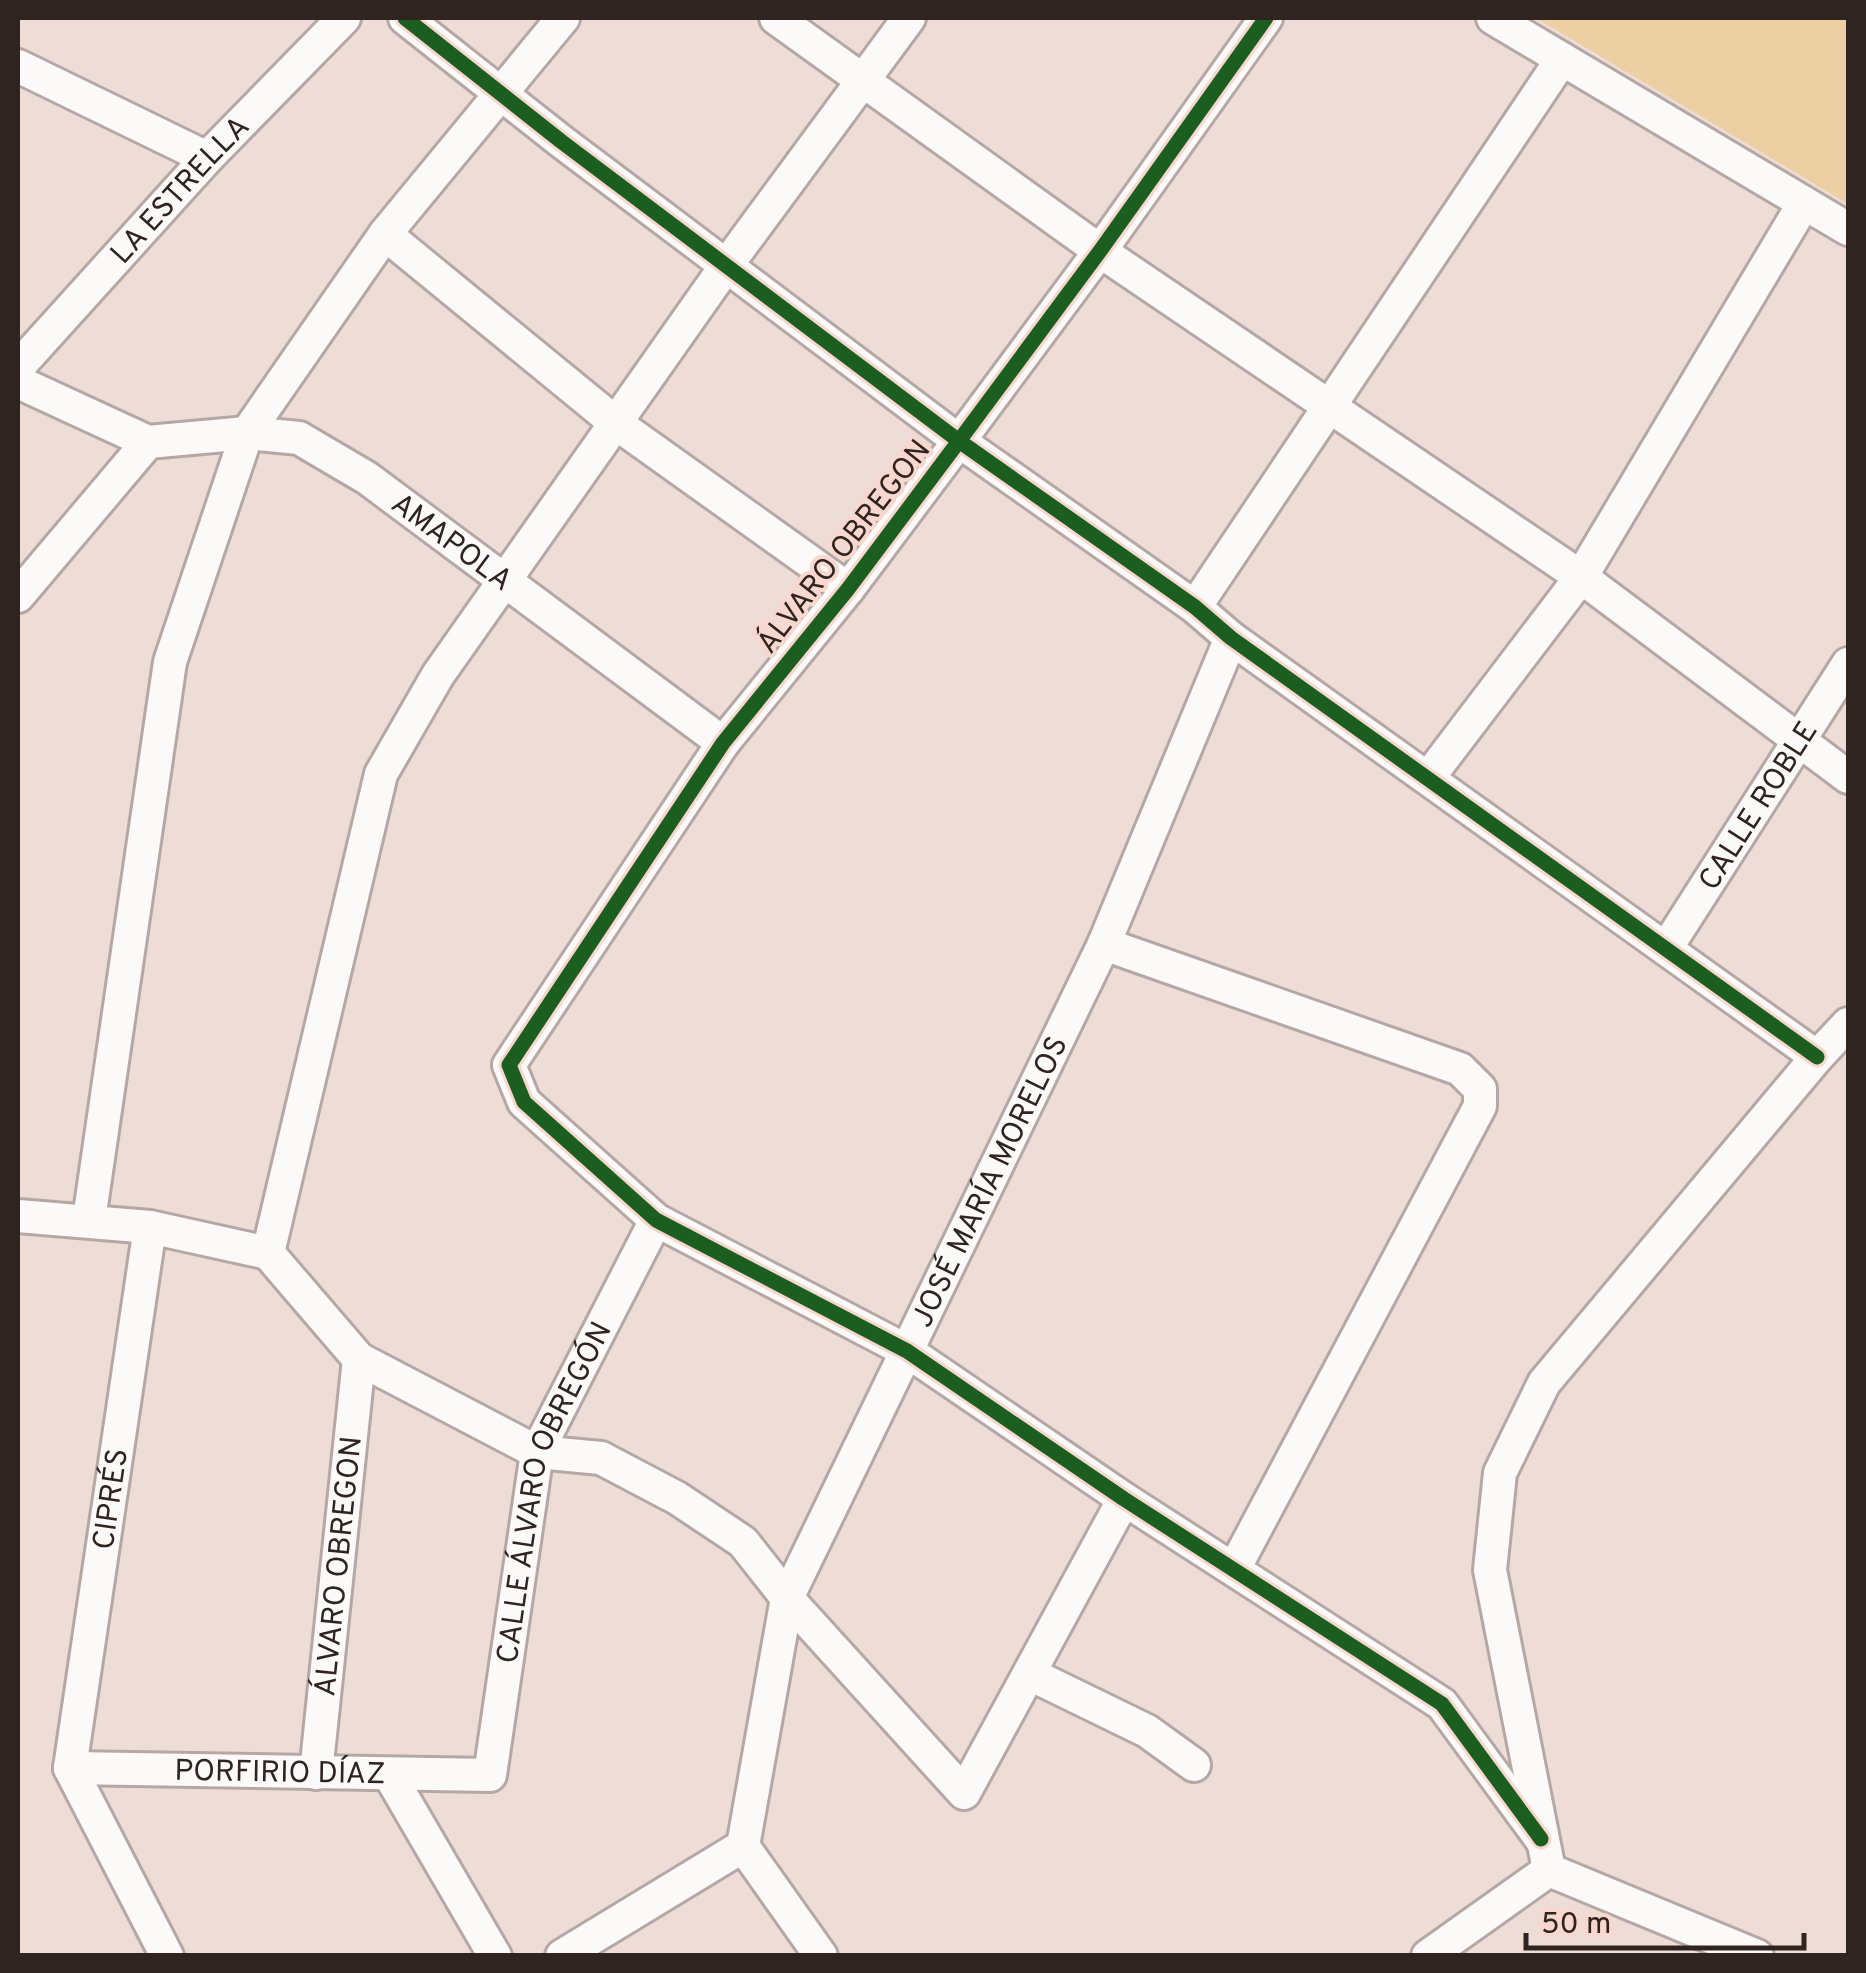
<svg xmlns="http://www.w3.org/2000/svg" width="1866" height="1973" viewBox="0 0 1866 1973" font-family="Overpass,sans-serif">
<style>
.green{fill:#edcfa4}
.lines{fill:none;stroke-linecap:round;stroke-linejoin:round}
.minor-casing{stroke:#b5a8a4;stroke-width:38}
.minor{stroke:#fcfaf9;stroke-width:32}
.cycleway-casing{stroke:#f7d7ce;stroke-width:21}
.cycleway{stroke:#1b5e20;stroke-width:15}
.labels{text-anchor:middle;stroke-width:8;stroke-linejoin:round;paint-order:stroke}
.street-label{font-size:30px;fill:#302420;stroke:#f7d7ce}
</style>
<rect width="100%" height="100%" fill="#eedcd7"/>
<path class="green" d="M1536 18H1848V204Z"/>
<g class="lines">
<defs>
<g id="minor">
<path d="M405 18 562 142 959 441 1195 607 1231 638 1817 1057"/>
<path d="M776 18 1100 251 1581 577 1848 777"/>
<path d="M1266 18 1100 251 959 441 848 589 723 743 509 1065 524 1102 656 1220 907 1351 1124 1499 1442 1704 1541 1839"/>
<path d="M1493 18 1848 229"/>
<path d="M18 66 207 158"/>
<path d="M385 234 617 424 848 589"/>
<path id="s1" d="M18 367 207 158 344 18"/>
<path id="s2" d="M18 382 148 442 247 433 299 438 367 478 723 743"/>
<path d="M18 596 148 442"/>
<path d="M1195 607 1562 59"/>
<path d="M1428 778 1581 577 1804 203"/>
<path d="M1104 944 1460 1069 1480 1089V1106L1234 1569"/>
<path id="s3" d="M1667 947 1848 664"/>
<path d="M18 1216 150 1227 268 1253 359 1359 537 1452 601 1458 677 1498 743 1542 787 1598 964 1793 1124 1499"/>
<path d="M89 1220 170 662 247 433 385 234 563 18"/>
<path d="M268 1253 381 774 438 675 726 266 909 18"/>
<path d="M1030 1674 1147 1731 1194 1765"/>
<path id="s4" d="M70 1768 490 1775 537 1452 656 1220"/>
<path id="s5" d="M70 1768 150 1227"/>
<path d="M70 1768 167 1956"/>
<path id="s6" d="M316 1773 359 1359"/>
<path d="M389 1774 495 1956"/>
<path id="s7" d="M743 1846 787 1598 1104 944 1231 638"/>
<path d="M743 1846 821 1956"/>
<path d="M1549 1870 1490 1570 1500 1473 1544 1383 1817 1057 1848 1024"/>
<path d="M1549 1870 1757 1956"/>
<path d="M562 1956 743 1846"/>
<path d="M1428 1956 1549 1870"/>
</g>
</defs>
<use href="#minor" class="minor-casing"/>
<use href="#minor" class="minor"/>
<defs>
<path id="cycleway" d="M405 18 562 142 959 441 1195 607 1231 638 1817 1057
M1266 18 1100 251 959 441 848 589 723 743 509 1065 524 1102 656 1220 907 1351 1124 1499 1442 1704 1541 1839"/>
</defs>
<use href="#cycleway" class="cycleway-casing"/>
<use href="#cycleway" class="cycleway"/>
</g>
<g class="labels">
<g class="street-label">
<text dy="10" stroke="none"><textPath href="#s1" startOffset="240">LA ESTRELLA</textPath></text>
<text dy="10" stroke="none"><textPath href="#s2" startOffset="480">AMAPOLA</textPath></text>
<text transform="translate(843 546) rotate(-52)" y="10">ÁLVARO OBREGON</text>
<text dy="10" stroke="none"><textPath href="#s3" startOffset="168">CALLE ROBLE</textPath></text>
<text dy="10" stroke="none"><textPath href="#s7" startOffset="715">JOSÉ MARÍA MORELOS</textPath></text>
<text dy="10" stroke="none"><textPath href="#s4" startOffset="712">CALLE ÁLVARO OBREGÓN</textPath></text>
<text dy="10" stroke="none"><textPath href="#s5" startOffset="272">CIPRÉS</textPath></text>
<text dy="10" stroke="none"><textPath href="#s6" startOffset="208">ÁLVARO OBREGON</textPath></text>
<text dy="10" stroke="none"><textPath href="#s4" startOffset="210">PORFIRIO DÍAZ</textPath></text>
</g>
</g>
<rect width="1866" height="1973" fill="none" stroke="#302420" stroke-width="40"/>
<path d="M1526 1933v15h278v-15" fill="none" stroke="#302420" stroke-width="5"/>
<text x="1541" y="1933" font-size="30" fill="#302420" stroke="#f7d7ce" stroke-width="8" paint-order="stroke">50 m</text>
</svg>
